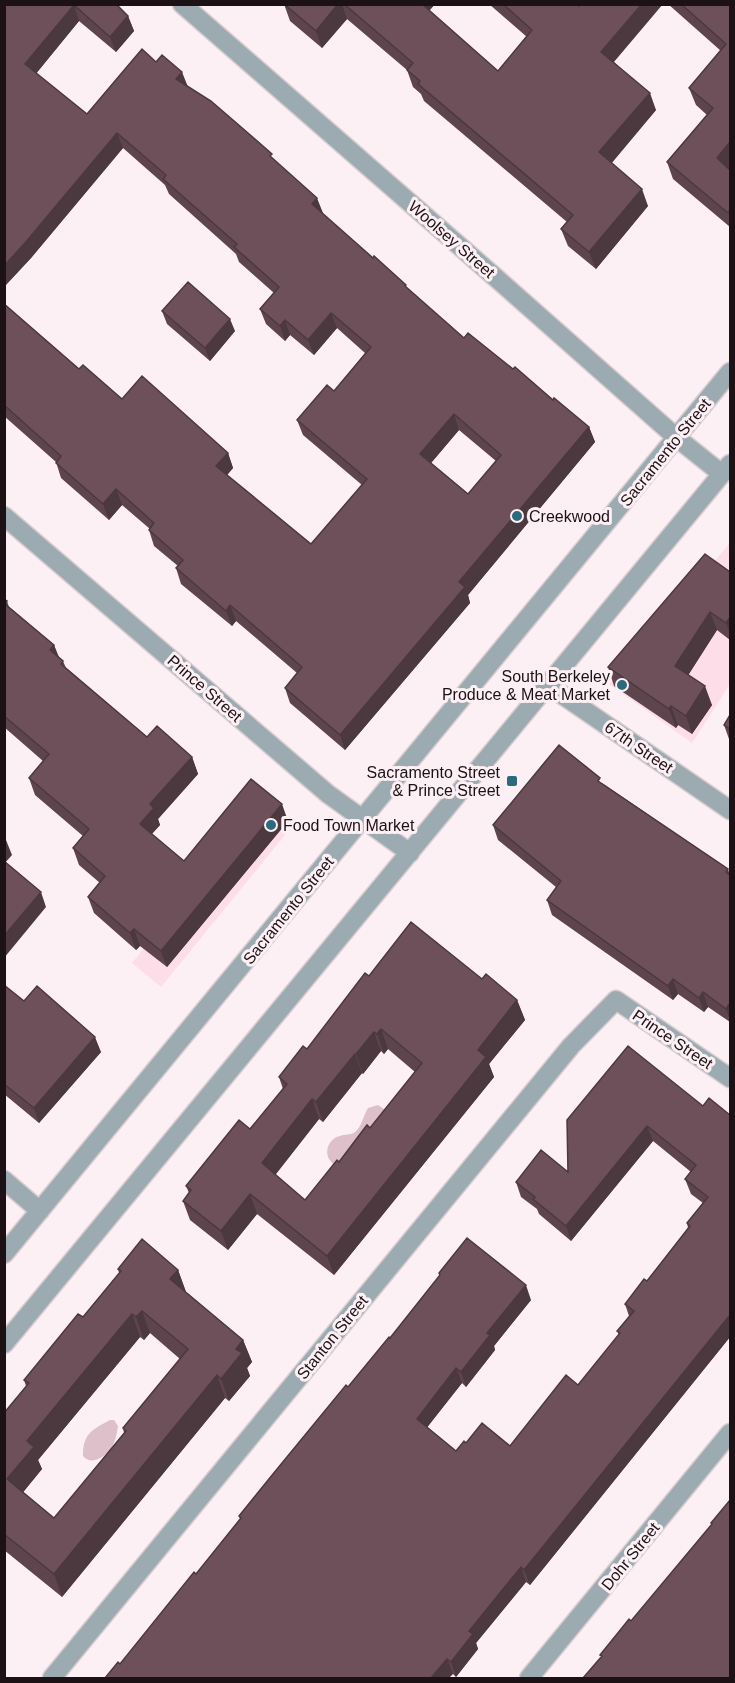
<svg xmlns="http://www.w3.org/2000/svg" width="735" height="1683" viewBox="0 0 735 1683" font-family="Arial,sans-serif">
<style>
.built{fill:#fddde7}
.green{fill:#ddc0ca}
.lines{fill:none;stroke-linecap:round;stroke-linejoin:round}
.minor-casing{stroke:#d9ccd0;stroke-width:21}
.minor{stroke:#9cabb1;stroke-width:18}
.wall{fill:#5e454d;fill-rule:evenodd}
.shaded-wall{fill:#4c383f}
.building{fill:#6d505a;stroke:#4c383f;stroke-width:1.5;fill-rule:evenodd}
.poi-dot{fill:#2b6a7f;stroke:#fdf0f4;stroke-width:2}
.labels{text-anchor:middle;stroke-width:6;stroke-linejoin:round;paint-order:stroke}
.street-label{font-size:16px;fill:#1c1115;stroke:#fdf0f4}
.poi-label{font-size:16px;fill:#1c1115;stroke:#fdf0f4;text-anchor:start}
</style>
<rect width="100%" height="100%" fill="#fdf0f4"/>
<path class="built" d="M730 543V684L692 743 609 684Z
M253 790 294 824 161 987 132 963 216 859Z"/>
<path class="green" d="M378 1105 387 1111 336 1166C333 1164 331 1162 329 1159 324 1150 330 1138 340 1136 344 1134 350 1135 354 1133 362 1127 363 1116 368 1108Z
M110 1420H114L118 1426C117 1432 116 1439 113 1445 108 1455 92 1467 83 1456 83 1433 92 1430 110 1420Z"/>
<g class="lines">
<defs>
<path id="minor" d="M182 4 495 277 677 438 722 474
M4 516 328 794 410 853
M548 685 730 810
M4 1180 40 1211
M4 1254 730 372
M4 1344 730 464
M52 1678 571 1046 616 1000 730 1078
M529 1678 730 1433"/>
</defs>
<use href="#minor" class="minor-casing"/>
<use href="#minor" class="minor"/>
</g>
<path class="wall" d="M4 4H116L128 16 134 31 116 52 79 21 36 73 87 114 156 62 188 87 274 160 323 213 322 214 464 338 513 369 589 427 595 442 468 595 470 603 345 750 290 703 285 688 297 673 236 621 232 626 181 584 176 568 178 566 154 546 149 530 150 529 122 505 109 520 61 478 56 462 4 416V304L79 369 122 399 228 453 233 468 227 475 311 544 362 485 303 435 297 420 334 391 365 353 337 328 314 355 290 335 285 341 266 324 260 309 274 293 239 262 236 254 169 194 165 185 123 148 31 258 4 287ZM459 430 496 461 468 494 431 463Z
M284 4H435L429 11 498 71 527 37 489 4H578L614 62 656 110 611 163 648 206 596 269 568 246 561 229 567 222 424 101 421 94 413 87 407 70 347 19 322 48 290 21Z
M668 4H730V167L729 169 730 170V227L673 179 667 162 707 115 696 105 689 88 721 51Z
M162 311 235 331 210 361 167 324Z
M730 572V640L717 630 688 675 712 705 692 734 678 725 676 728 614 686 608 667Z
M4 599 7 601 9 607 54 645 59 657 63 661 66 668 147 737 192 757 198 774 158 819 160 825 152 834 184 861 288 821 167 967 140 946 136 950 94 913 88 897 100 883 79 865 73 848 83 836 35 795 29 778 43 761 4 727Z
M730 715V740L729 739 724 725Z
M602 783 728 869 730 875V1022L708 1007 704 1012 678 994 673 1000 552 915 547 900 556 887 498 840 493 825Z
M369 976 482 979 517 1000 525 1020 489 1064 494 1077 334 1275 257 1214 228 1250 190 1220 183 1201 189 1193 186 1186 250 1129 283 1089 279 1077 307 1049ZM388 1049 415 1072 370 1128 305 1200 275 1175 319 1119 323 1122 362 1073 363 1074 381 1051 384 1054Z
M4 985 24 1001 101 1052 39 1123 4 1094Z
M703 1106 730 1337 530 1585 526 1582 476 1643 478 1649 456 1677 453 1674 120 1664 196 1574 240 1519 239 1516 390 1338 439 1276V1273L531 1300 494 1346 495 1350 466 1387 462 1383 427 1427 456 1451 466 1443 510 1446 578 1385 619 1335 617 1331 629 1316 625 1304 647 1281 688 1228 687 1223 703 1203 691 1194 685 1179 691 1172 653 1141 571 1241 539 1214 537 1209 521 1197 516 1182 568 1172 567 1120Z
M118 1269 178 1270 186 1292 243 1340 252 1362 247 1368 250 1376 229 1401 225 1398 62 1597 4 1550V1413L26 1386 24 1380 83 1317 119 1273ZM150 1333 180 1359 123 1428 124 1433 54 1518 23 1492 42 1469 38 1460 140 1337 144 1340Z"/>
<path class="shaded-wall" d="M338 4H342L347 19 322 48 316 31Z
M419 4H435L423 18Z
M642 4H663L608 69 601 52Z
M74 5 79 21 31 80 25 64Z
M128 16 134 31 116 52 110 37Z
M182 72 188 87 176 79Z
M650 93 656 110 606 170 599 152Z
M117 133 123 148 31 258 4 287V266Z
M730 142V167L723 176 717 158Z
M642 189 648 206 596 269 589 252Z
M317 198 323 213 317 220 312 204Z
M331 313 337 328 314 355 308 340Z
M230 319 235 331 210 361 205 348Z
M285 320 290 335 285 341 280 326Z
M454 414 459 430 426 469 420 454Z
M589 427 595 442 468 595 470 603 345 750 340 735 459 582Z
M228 453 233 468 222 481 216 466Z
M116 489 122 505 109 520 103 504Z
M230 605 236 621 232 626 226 611Z
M710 612 717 630 682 685 675 666Z
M730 617V634L726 623Z
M54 645 60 662 50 650Z
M705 686 712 705 692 734 686 716Z
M671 706 678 725 676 728 669 709Z
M192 757 198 774 158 819 160 825 146 840 140 824 150 804Z
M282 804 288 821 167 967 161 951Z
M6 840 12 855 4 864V842Z
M41 892 46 907 4 958V936Z
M134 929 140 946 136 950 130 933Z
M673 979 678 994 673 1000 668 986Z
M703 992 708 1007 704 1012 699 998Z
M517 1000 525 1020 489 1064 494 1077 334 1275 327 1256 478 1050Z
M730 1003V1020L726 1009Z
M381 1029 388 1049 384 1054 377 1034Z
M374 1032 381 1051 363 1074 356 1054Z
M95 1037 101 1052 39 1123 34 1108Z
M355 1054 362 1073 323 1122 316 1102Z
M312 1099 319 1119 269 1183 262 1163Z
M647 1126 653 1141 571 1241 566 1226Z
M250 1194 257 1214 228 1250 221 1231Z
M178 1270 186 1292 170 1279Z
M526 1285 531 1300 494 1346 495 1350 466 1387 461 1372 487 1333Z
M142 1311 150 1333 144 1340 136 1317Z
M132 1314 140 1337 38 1460 42 1469 16 1501 7 1479 27 1441Z
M730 1315V1337L530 1585 524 1570Z
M243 1340 252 1362 247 1368 250 1376 229 1401 221 1379 236 1349Z
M456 1368 462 1383 422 1434 417 1419Z
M217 1375 225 1398 62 1597 54 1574Z
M521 1567 526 1582 476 1643 478 1649 456 1677 451 1662 469 1631Z
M447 1659 453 1674 449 1678H431Z"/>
<path class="building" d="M4 4H116L128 16 110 37 74 5 25 64 87 114 142 49 156 62 162 55 182 72 176 79 211 101 272 154 270 156 317 198 312 204 373 258 374 256 406 285 405 286 464 338 468 333 513 369 515 367 553 400 554 398 589 427 459 582 465 587 340 735 285 688 302 667 230 605 226 611 176 568 183 560 149 530 154 523 116 489 103 504 56 463 61 456 4 405V304L79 369 83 365 122 399 142 376 228 453 216 466 311 544 367 479 297 420 327 385 334 391 371 347 331 313 308 340 285 320 280 326 260 309 279 287 234 247 237 244 163 179 166 175 117 133 25 243 4 266ZM454 414 501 455 468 494 420 454Z
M284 4H338L316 31Z
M344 4H422L498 71 532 30 503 4H578L579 6 580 4H642L601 52 650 93 599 152 642 189 589 252 561 229 573 215 418 84 420 81 407 70 413 63Z
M681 4H730V142L717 158 730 170V210L728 213 667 162 713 108 689 88 726 44Z
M188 282 230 319 205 348 162 311Z
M705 554 730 572V617L726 623 710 612 675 666 705 686 686 716 671 706 669 709 608 667Z
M4 599 7 601 5 604 54 645 50 650 63 661 61 664 147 737 157 726 192 757 150 804 154 808 140 824 184 861 251 779 282 804 161 951 134 929 130 933 88 897 105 876 73 848 89 829 29 778 49 754 4 716Z
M730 715V729L724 725Z
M559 745 600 778 598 781 728 869 726 872 730 875V1003L726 1009 703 992 699 998 673 979 668 986 547 900 561 881 493 825Z
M4 861 41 892 4 936Z
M411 922 482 979 486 974 517 1000 478 1050 486 1057 327 1256 250 1194 221 1231 183 1201 191 1190 186 1186 239 1120 250 1129 287 1084 279 1077 303 1046 307 1049 365 973 369 976ZM381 1029 422 1063 370 1128 367 1125 339 1162 337 1160 305 1200 262 1163 312 1099 316 1102 355 1054H356L374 1032 377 1034Z
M4 985 24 1001 37 986 95 1037 34 1108 4 1084Z
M628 1046 703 1106 709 1098 730 1115V1315L524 1570 521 1567 469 1631 473 1634 451 1662 447 1659 431 1678H105L118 1662 120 1664 194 1572 196 1574 241 1518 239 1516 273 1474 346 1385 348 1387 389 1337 390 1338 440 1275 439 1273 467 1238 526 1285 487 1333 490 1335 461 1372 456 1368 417 1419 456 1451 464 1441 466 1443 482 1423 510 1446 566 1375 578 1385 620 1333 617 1331 634 1311 625 1304 644 1279 647 1281 690 1226 687 1223 708 1197 685 1179 696 1165 647 1126 566 1226 533 1199 535 1197 516 1182 541 1150 568 1172 567 1120Z
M142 1239 178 1270 170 1279 243 1340 236 1349 242 1353 221 1379 217 1375 54 1574 4 1534V1413L29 1383 24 1380 78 1314 83 1317 121 1271 118 1269ZM142 1311 188 1349 123 1428 126 1431 54 1518 7 1479 34 1447 27 1441 132 1314 136 1317Z
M730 1500V1678H583L602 1656 600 1655 629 1619 631 1621 712 1524 711 1523Z"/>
<g class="poi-dot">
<circle cx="517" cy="516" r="6"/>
<circle cx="622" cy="685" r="6"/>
<rect x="506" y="775" width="12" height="12" rx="3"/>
<circle cx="271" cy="825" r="6"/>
</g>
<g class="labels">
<g class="street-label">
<text transform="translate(452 239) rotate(41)" y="6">Woolsey Street</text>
<text transform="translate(665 452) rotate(-51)" y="6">Sacramento Street</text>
<text transform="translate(205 688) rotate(41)" y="6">Prince Street</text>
<text transform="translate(639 747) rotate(34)" y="6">67th Street</text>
<text transform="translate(288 910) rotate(-51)" y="6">Sacramento Street</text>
<text transform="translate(673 1039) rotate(34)" y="6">Prince Street</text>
<text transform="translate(332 1337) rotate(-51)" y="6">Stanton Street</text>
<text transform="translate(630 1556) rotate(-51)" y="6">Dohr Street</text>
</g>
<g class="poi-label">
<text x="529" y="522">Creekwood</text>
<text x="610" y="682" text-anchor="end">South Berkeley<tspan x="610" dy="18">Produce &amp; Meat Market</tspan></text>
<text x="500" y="778" text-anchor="end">Sacramento Street<tspan x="500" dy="18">&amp; Prince Street</tspan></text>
<text x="283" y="831">Food Town Market</text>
</g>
</g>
<rect width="735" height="1683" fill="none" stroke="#1c1115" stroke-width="12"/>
</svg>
